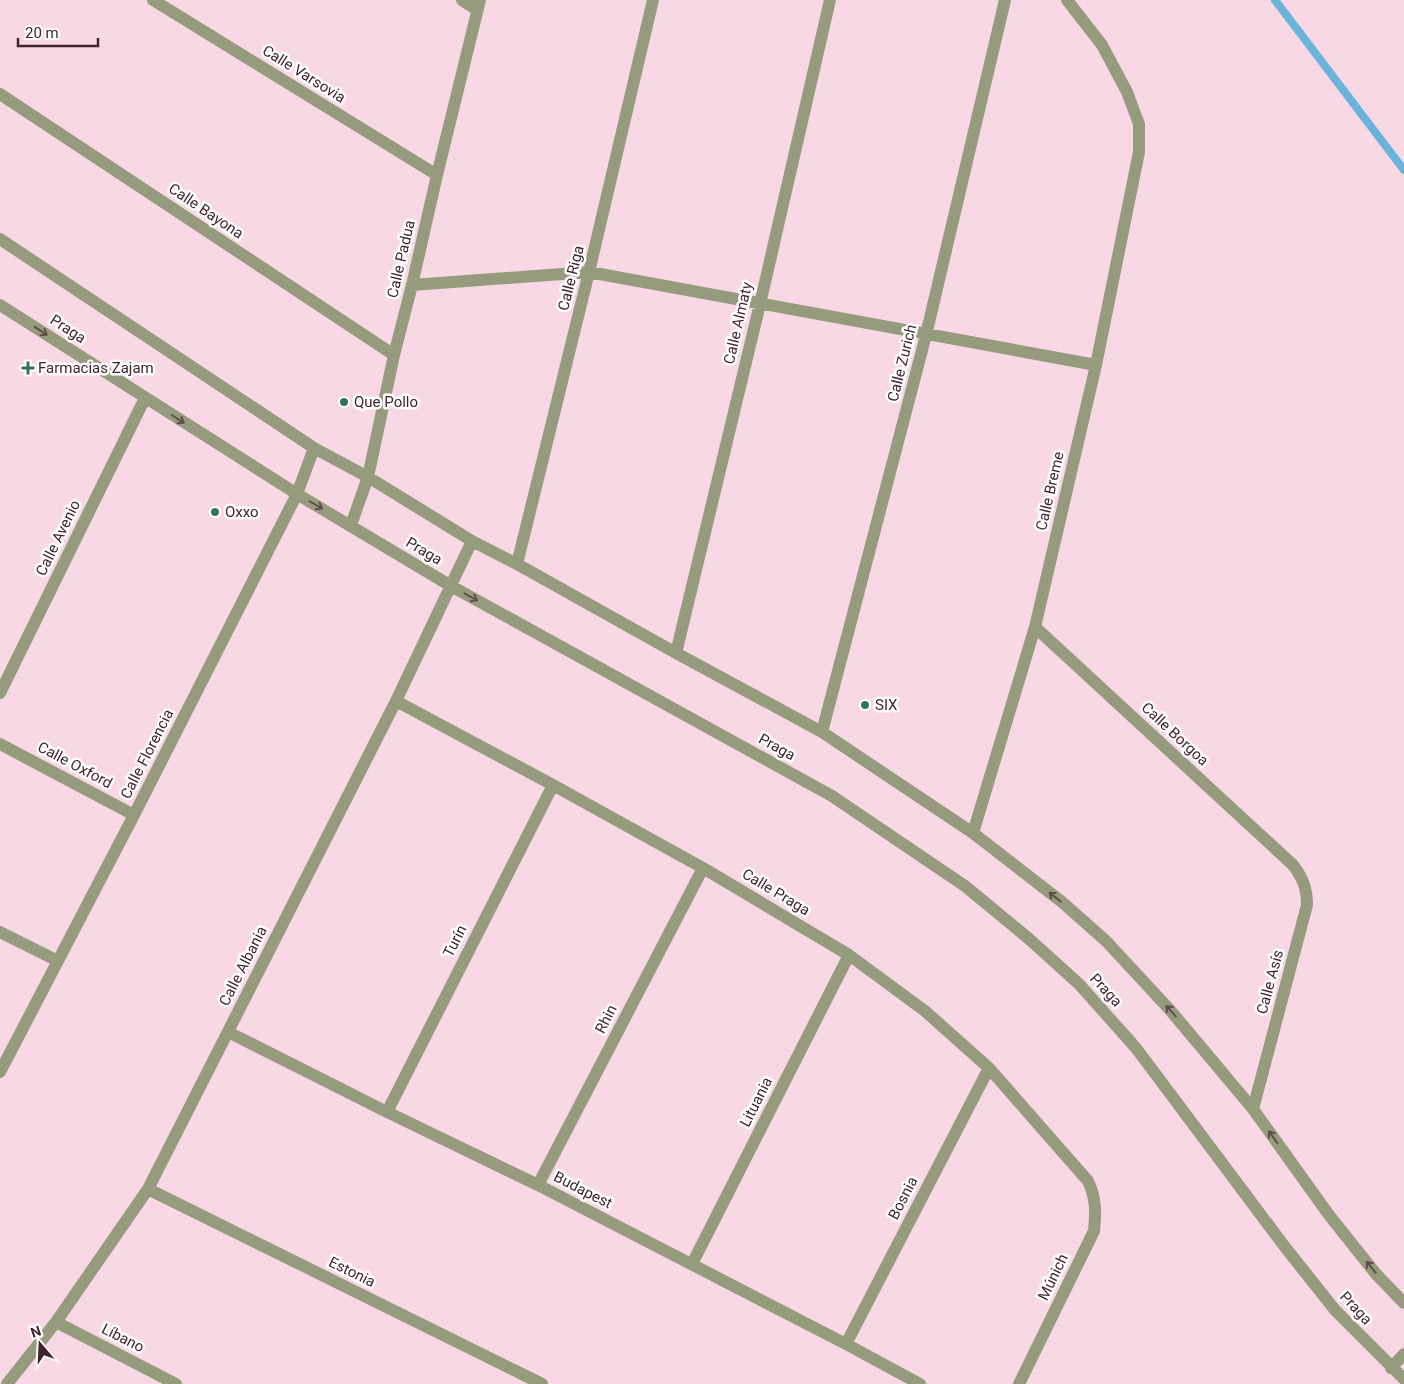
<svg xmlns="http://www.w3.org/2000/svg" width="1404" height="1384" viewBox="0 0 1404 1384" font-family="Roboto,sans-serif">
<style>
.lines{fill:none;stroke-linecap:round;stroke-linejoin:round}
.stream{stroke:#6ab3da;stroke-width:8}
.minor{stroke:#979b7d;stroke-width:12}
.oneway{stroke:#5f4e4b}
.poi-dot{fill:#337362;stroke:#fff;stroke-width:2}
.labels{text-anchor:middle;stroke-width:5;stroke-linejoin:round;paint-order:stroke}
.street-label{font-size:15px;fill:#412430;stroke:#fff}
.poi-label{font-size:15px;fill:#412430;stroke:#fff;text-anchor:start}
</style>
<rect width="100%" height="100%" fill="#f8d8e4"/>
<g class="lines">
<path class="stream" d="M1275 0 1404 170"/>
<path class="minor" d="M153 0 437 175
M462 0 477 10
M0 94 394 355
M0 239 314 448 368 477 472 541 517 564 676 653 822 732 973 833 1062 902 1106 941 1170 1010 1253 1109 1329 1215 1376 1274 1404 1303
M412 285 589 272 1096 365
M0 305 297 494 451 586 832 796 965 886 1028 938 1079 984 1136 1048 1285 1247 1335 1310 1404 1379
M351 525 368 477 394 355 412 285 437 175 480 0
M517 564 589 272 653 0
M1035 627 1293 865C1303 878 1307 889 1307 905L1253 1109
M676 653 760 304 830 0
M0 693 145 398
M396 701 553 785 703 868 849 955 925 1011 989 1068 1088 1181C1096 1198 1096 1212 1094 1231L1019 1384
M822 732 926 335 1005 0
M0 744 134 815
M973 833 1035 627 1096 365 1139 152V124L1127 92 1102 45 1067 0
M0 932 58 961
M228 1032 387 1112 538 1185 846 1344 920 1384
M0 1072 134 815 297 494 314 448
M387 1112 553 785
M538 1185 703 868
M148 1189 542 1384
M692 1264 849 955
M56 1322 176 1384
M846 1344 989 1068
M1391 1368 1404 1354
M7 1384 56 1322 148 1189 396 701 472 541"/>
</g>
<defs><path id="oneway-shaft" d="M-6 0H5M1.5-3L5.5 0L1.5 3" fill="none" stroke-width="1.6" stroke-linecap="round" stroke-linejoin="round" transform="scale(1.25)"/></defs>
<g class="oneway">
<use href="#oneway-shaft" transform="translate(41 331) rotate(33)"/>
<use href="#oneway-shaft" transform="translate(178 419) rotate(32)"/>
<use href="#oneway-shaft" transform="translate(316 505) rotate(30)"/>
<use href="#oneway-shaft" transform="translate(471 597) rotate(29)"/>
<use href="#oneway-shaft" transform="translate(1055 897) rotate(-142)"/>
<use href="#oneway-shaft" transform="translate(1171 1011) rotate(-132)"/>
<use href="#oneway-shaft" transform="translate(1273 1137) rotate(-126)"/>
<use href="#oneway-shaft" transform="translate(1371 1267) rotate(-129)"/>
</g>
<g class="poi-dot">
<path d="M25.5 360.5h5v5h5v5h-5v5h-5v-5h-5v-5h5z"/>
<circle cx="344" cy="402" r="5"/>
<circle cx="215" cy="512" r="5"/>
<circle cx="865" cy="705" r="5"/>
</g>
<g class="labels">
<g class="street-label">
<text transform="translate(304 74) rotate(32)" y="5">Calle Varsovia</text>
<text transform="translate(206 211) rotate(34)" y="5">Calle Bayona</text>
<text transform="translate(401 259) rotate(-77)" y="5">Calle Padua</text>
<text transform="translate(571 278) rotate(-76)" y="5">Calle Riga</text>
<text transform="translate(738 323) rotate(-77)" y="5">Calle Almaty</text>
<text transform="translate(68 329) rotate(33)" y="5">Praga</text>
<text transform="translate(902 363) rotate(-76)" y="5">Calle Zurich</text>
<text transform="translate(1050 491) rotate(-77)" y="5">Calle Breme</text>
<text transform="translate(58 538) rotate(-64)" y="5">Calle Avenio</text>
<text transform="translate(424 551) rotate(31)" y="5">Praga</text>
<text transform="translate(1175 734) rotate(43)" y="5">Calle Borgoa</text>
<text transform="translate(777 747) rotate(29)" y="5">Praga</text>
<text transform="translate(147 754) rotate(-63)" y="5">Calle Florencia</text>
<text transform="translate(75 765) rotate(28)" y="5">Calle Oxford</text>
<text transform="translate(776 892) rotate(31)" y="5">Calle Praga</text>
<text transform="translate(455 941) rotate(-63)" y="5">Turín</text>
<text transform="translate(243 966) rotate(-63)" y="5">Calle Albania</text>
<text transform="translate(1270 982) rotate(-75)" y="5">Calle Asís</text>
<text transform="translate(1106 990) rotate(47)" y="5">Praga</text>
<text transform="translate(606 1019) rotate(-63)" y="5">Rhin</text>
<text transform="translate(756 1102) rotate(-63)" y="5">Lituania</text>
<text transform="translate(583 1190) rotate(27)" y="5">Budapest</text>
<text transform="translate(903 1198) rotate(-63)" y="5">Bosnia</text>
<text transform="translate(352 1272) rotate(26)" y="5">Estonia</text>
<text transform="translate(1053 1277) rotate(-64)" y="5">Múnich</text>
<text transform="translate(1356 1308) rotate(47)" y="5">Praga</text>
<text transform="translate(123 1338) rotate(27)" y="5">Líbano</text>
</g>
<g class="poi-label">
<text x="38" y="373">Farmacias Zajam</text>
<text x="354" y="407">Que Pollo</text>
<text x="225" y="517">Oxxo</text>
<text x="875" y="710">SIX</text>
</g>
</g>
<g transform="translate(40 1344) rotate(341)" stroke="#ffffff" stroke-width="4" paint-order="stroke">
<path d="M0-4L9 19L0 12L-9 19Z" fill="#412430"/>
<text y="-8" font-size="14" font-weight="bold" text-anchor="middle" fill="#412430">N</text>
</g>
<path d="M18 38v8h80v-8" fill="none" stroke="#412430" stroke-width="2.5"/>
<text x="25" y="38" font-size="15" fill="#412430" stroke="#ffffff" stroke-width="4" paint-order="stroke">20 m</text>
</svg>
